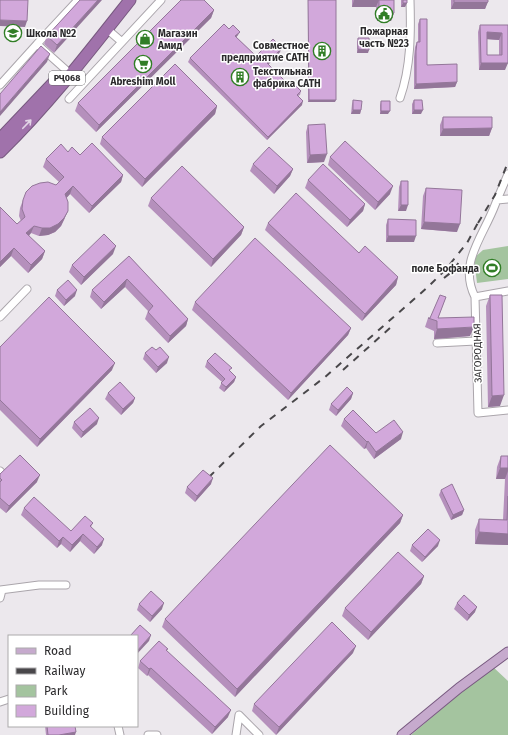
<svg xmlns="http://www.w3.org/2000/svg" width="508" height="735" viewBox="0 0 508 735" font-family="'Fira Sans',sans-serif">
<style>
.green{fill:#a4c49f}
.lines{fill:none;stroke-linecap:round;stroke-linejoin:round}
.minor-casing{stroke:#aaa5ab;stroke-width:9}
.major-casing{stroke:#77597f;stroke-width:11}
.highway-casing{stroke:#77597f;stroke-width:13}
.minor{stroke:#fff;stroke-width:7}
.major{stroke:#c6aacd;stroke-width:9}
.highway{stroke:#a072ab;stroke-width:11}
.rail{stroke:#49474a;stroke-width:2;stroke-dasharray:7 7;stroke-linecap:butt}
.wall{fill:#b590bc;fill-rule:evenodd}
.shaded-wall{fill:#937699}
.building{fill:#d2a8db;stroke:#937699;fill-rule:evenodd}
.oneway{stroke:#e2d5e6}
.labels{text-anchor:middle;stroke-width:3;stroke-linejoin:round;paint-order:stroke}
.shield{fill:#fff;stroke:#6b6b6c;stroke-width:1}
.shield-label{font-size:9px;font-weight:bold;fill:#2c2b2d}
.poi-label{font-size:10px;font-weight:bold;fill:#2c2b2d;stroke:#fff;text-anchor:start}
.street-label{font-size:10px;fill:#2c2b2d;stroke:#fff}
</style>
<rect width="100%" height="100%" fill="#ece8ed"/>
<path class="green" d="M508 246V279L477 283 474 258 483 250Z
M492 666 508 681V735H411Z"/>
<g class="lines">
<defs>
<path id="minor" d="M108 30 122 42
M66 70 37 44 78 0
M71 73 83 83
M0 85 37 44
M400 98C411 67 411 32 410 0
M69 99 161 0
M508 199 497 200 495 205C483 237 458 263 475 297L478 413 508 410
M497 200 508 174
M475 297 508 291
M0 317 27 289
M437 343 476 341
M0 471 1 472
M0 590 39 585H66
M0 598 2 590
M0 702 9 699
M118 726 120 735
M148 735H157
M236 735 239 715 259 735"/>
<path id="major" d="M402 735 459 688 508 652"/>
<path id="highway" d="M0 139 56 80
M0 152C48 105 89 52 130 0"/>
</defs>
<use href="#minor" class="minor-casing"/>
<use href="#major" class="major-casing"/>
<use href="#highway" class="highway-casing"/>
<use href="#minor" class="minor"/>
<use href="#major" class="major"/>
<use href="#highway" class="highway"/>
<path class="rail" d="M478 223 495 195 508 162
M444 278 454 270 462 257
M343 370 391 327
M209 477 261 426 325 377 428 287 446 269 467 243 480 219"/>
</g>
<path class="wall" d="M80 0 54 53 44 44 47 36Z
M308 0H336L335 102H308Z
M352 0H394V13L391 21H377L376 7H352Z
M401 0H407L405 7H401Z
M451 0H488L485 9H451Z
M214 10 211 18 96 132 75 111 78 103Z
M420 19 427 65 457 82 455 87 414 89V57L415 47 417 42H418V24Z
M480 25H508L505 70H479L478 32ZM487 39 499 40V55H487Z
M229 29 238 35 236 37 256 56 280 52 268 65 291 87 301 91 300 95 298 96 302 105 267 140 188 62 190 58Z
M358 38 368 53H357V42Z
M353 100 361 110 360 114H351L352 104Z
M414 100 421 114H412V104Z
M381 101 388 114H380V105Z
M217 106 215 114 142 187 100 144 102 137Z
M443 117 492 128 489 136H440V125Z
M308 125 324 162 307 163 306 132Z
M68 152 80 155 123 175 121 182 89 213 70 194 66 198 65 218 61 226 55 232 48 235 39 236 31 233 29 236 45 251 42 259 28 273 11 256 0 267V207L17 224 21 221 19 216 20 208 23 200 56 185 59 182 43 167 46 159Z
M330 157 390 194 375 210 328 165Z
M253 164 293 169 290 176 274 194 250 171Z
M308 180 365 204 363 211 347 227 305 188Z
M401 181 406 211H398L399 187Z
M426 188 457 232 421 229 423 196Z
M151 198 244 227 241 235 211 267 148 206Z
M388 219 414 242H386V225Z
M268 223 359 253 398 277 396 285 362 321 265 230Z
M113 254 81 285 69 272 72 265Z
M129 256 188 319 186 326 168 343 145 319 148 311 125 287 101 309 90 297 92 290Z
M57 290 75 296 64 306 55 296Z
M490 295 500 406 488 407 486 306Z
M446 297 438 318 470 336 434 339V331L425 327 428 318H430Z
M195 302 351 328 348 335 288 400 192 310Z
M0 347 112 370 37 447 0 410Z
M156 350 167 363 156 373 143 359 145 353Z
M207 361 230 371 236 377 234 382 224 392 219 388 222 382 205 367Z
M108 393 135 398 133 403 121 415 105 399Z
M353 393 351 399 336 416 329 410 331 404Z
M344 419 376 433 401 439 374 459 366 448 364 449 341 426Z
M74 422 97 424 81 438 72 428Z
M501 456H508V545L475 544V530L479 519 503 520 505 479H496L497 467Z
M0 474 37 482 6 513 0 508Z
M211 484 195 502 185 493 187 487Z
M441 490 464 510 462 515 451 520 439 495Z
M24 508 71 531 93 523 91 527 102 545 94 554 80 541 70 552 61 544 57 548 21 515Z
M403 515 400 523 235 697 162 627 165 619Z
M412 545 438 546 422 562 410 551Z
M424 576 421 584 368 640 342 616 345 608Z
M457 603 475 612 467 621 454 609Z
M139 604 162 609 150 622 137 610Z
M167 651 228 717 212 734 148 675 147 676 138 668 140 661Z
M353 653 276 735 252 711 254 704Z
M45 726H75V735H46Z"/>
<path class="shaded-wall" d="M98 0H102L54 53 57 45Z
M354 0H379L376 7H352Z
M454 2H488L485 9H451Z
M403 3H407L405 7H401Z
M214 10 211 18 96 132 99 125Z
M379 13H394L391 21H377Z
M0 20 27 21 25 27 0 26Z
M240 32 238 35 234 40 235 36Z
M487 32 502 33 499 40 485 39Z
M282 48 280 52 266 67 267 63Z
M358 49 369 50 368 53H357Z
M50 54 47 62 0 116V112Z
M481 63H508L505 70H479Z
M457 82 455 87 414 89 416 84Z
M309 100H336L335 102H308Z
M303 101 302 105 267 140 268 137Z
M217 106 215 114 142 187 145 179Z
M353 110H361L360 114H351Z
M414 110H423L421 114H412Z
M381 111H390L388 114H380Z
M492 128 489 136H440L443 129Z
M327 154 324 162 307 163 310 155Z
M293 169 290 176 274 194 277 186Z
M123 175 121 182 89 213 92 206Z
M73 186 70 194 63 202 65 194Z
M393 186 390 194 375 210 378 202Z
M365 204 363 211 347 227 350 220Z
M401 205H408L406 211H398Z
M68 211 61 226 55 232 48 235 39 236 42 228Z
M424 222 460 224 457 232 421 229Z
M34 226 31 233 24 241 26 233Z
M244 227 241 235 211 267 213 259Z
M388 236H416L414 242H386Z
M116 246 113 254 81 285 84 277Z
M14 248 11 256 0 267V262Z
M45 251 42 259 28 273 31 265Z
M398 277 396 285 362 321 365 314Z
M127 279 125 287 101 309 104 302Z
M77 290 75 296 64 306 66 300Z
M188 319 186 326 168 343 170 336Z
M474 327 470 336 434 339 437 329Z
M351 328 348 335 288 400 291 393Z
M169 357 167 363 156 373 158 367Z
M115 363 112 370 37 447 40 439Z
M236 377 234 382 224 392 226 387Z
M353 393 351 399 336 416 338 410Z
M504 395 500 406 488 407 492 396Z
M135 398 133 403 121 415 123 409Z
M99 418 97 424 81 438 83 432Z
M403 432 401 439 374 459 376 452Z
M368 441 366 448 364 449 367 442Z
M500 468H508V471L505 479H496Z
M40 475 37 482 6 513 9 506Z
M213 478 211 484 195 502 197 496Z
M464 510 462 515 451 520 453 515Z
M403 515 400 523 235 697 237 689Z
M479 532 508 534V545L475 544Z
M83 534 80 541 70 552 72 545Z
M63 537 61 544 57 548 59 541Z
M104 539 102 545 94 554 97 547Z
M440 540 438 546 422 562 425 557Z
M424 576 421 584 368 640 371 632Z
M164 603 162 609 150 622 152 616Z
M477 607 475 612 467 621 469 615Z
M151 635 149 641 137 654V651Z
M356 646 353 653 276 735 279 727Z
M151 668 148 675 147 676 149 669Z
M231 710 228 717 212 734 215 727Z
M76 732 75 735H59Z"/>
<path class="building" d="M0 0H28L27 21 0 20Z
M80 0H98L57 45 47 36Z
M181 0H204L214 10 99 125 78 103Z
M308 0H336V100H309Z
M379 0H394V13H379Z
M403 0H407V3H403Z
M454 0H488V2H454Z
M420 19H427V65L457 64V82L416 84V51L417 42H420Z
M224 24 229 29 233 25 240 32 235 36 256 56 273 39 282 48 267 63 291 87 294 84 301 91 297 95 303 101 268 137 190 58Z
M480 25H508V63H481ZM487 32 502 33V55H487Z
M358 38H369V50L358 49Z
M41 46 50 54 0 112V94Z
M175 64 217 106 145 179 102 137Z
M353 100 362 101 361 110H353Z
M414 100H422L423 110H414Z
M381 101H390V111H381Z
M443 117H492V128L443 129Z
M325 124 327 154 310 155 308 125Z
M345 141 393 186 378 202 330 157Z
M92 143 123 175 92 206 73 186 65 194 68 202V211L64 218 58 224 50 228H42L34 226 26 233 45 251 31 265 14 248 0 262V207L17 224 25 217 22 209 23 200 26 192 32 186 40 183 48 182 56 185 64 177 46 159 61 144 68 152 72 147 80 155Z
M269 147 293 169 277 186 253 164Z
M323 164 365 204 350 220 308 180Z
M182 166 244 227 213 259 151 198Z
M401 181H408V205H401Z
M426 188 462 190 460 224 424 222Z
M296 193 359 253 365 246 398 277 365 314 268 223Z
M388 219 416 220V236H388Z
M104 234 116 246 84 277 72 265Z
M255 238 351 328 291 393 195 302Z
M129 256 188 319 170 336 148 312 153 306 127 279 104 302 92 290Z
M68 280 77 290 66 300 57 290Z
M440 295 446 297 438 318 474 317V327L437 329V321L428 318H430Z
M490 295H502L504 395 492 396Z
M49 297 115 363 40 439 0 400V347Z
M152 347 156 350 160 347 169 357 158 367 145 353Z
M215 353 232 368 229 370 236 377 226 387 221 383 225 379 207 361Z
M120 382 135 398 123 409 108 393Z
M347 387 353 393 338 410 331 404Z
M90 408 99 418 83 432 74 422Z
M353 410 376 433 394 420 403 432 376 452 368 441 367 442 344 419Z
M330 445 403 515 237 689 165 619Z
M20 455 40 475 9 506 0 498V482L2 480 0 478V474Z
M501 456H508V468H500Z
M203 470 213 478 197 496 187 487Z
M452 484 464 510 453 515 441 490Z
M508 496V534L479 532V519L507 520Z
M34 497 71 531 85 516 93 523 90 526 104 539 97 547 83 534 72 545 63 537 59 541 24 508Z
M428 529 440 540 425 557 412 545Z
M398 552 424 576 371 632 345 608Z
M151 591 164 603 152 616 139 604Z
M464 595 477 607 469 615 457 603Z
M332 622 356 646 279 727 254 704Z
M140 625 151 635 137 651V636H130Z
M159 641 168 649 166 650 231 710 215 727 151 668 149 669 140 661Z
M47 726H75L76 732 59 735H48Z"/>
<defs><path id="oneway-shaft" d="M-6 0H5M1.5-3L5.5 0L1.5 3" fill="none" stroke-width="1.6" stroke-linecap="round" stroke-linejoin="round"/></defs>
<use class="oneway" href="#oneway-shaft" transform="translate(27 124) rotate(-46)"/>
<defs>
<symbol id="civic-ring" viewBox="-11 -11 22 22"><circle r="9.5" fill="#fff" stroke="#317e26" stroke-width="1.5"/><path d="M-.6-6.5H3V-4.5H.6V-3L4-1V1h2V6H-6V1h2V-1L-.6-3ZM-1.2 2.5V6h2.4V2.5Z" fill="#317e26"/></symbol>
<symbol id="school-ring" viewBox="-11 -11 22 22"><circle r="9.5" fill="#fff" stroke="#317e26" stroke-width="1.5"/><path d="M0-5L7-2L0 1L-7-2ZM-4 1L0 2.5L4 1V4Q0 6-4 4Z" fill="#317e26"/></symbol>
<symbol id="shop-ring" viewBox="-11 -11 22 22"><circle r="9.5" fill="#fff" stroke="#317e26" stroke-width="1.5"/><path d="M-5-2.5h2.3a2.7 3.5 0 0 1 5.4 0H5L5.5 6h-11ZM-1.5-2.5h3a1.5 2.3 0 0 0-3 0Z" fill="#317e26"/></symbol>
<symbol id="building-ring" viewBox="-11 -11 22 22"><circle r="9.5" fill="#fff" stroke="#317e26" stroke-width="1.5"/><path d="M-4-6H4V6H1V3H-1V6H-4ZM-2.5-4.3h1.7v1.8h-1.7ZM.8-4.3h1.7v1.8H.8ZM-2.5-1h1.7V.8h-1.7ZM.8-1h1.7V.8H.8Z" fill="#317e26"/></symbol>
<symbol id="supermarket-ring" viewBox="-11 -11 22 22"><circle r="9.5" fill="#fff" stroke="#317e26" stroke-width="1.5"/><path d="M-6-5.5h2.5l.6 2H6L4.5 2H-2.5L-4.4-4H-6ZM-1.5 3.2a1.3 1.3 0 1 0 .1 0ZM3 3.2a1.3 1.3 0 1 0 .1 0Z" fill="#317e26"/></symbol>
<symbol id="stadium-ring" viewBox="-11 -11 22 22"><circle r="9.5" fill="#fff" stroke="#317e26" stroke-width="1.5"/><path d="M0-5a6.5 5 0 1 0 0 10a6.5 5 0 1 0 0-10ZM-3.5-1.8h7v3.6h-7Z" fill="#317e26"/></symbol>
</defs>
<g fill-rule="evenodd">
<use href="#civic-ring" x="374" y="4" width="20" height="20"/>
<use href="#school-ring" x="3" y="23" width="20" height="20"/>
<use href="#shop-ring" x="135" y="29" width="20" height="20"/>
<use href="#building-ring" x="312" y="41" width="20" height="20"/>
<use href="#supermarket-ring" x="133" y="54" width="20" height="20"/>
<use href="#building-ring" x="230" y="67" width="20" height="20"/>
<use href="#stadium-ring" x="482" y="258" width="20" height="20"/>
</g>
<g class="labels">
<rect class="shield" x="49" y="71" width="36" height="14" rx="3"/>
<g class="shield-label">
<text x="67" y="81">РҶ068</text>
</g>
<g class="poi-label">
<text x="384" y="35" text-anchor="middle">Пожарная<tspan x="384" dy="12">часть №23</tspan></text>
<text x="26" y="37">Школа №2</text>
<text x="158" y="37">Магазин<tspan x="158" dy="12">Амид</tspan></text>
<text x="309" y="49" text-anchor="end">Совместное<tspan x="309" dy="12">предприятие CATH</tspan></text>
<text x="253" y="75">Текстильная<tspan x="253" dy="12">фабрика САТН</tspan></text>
<text x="143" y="85" text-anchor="middle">Abreshim Moll</text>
<text x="479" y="272" text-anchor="end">поле Бофанда</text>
</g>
<g class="street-label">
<text transform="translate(477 353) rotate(-91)" y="4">ЗАГОРОДНАЯ</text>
</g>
</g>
<rect x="8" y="635" width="130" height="92" fill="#ffffff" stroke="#abaaab"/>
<rect x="16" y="648" width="20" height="6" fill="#c6aacd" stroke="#abaaab"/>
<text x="44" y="655" font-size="12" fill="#2c2b2d">Road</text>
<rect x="16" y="668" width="20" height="6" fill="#49474a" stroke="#abaaab"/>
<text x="44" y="675" font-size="12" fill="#2c2b2d">Railway</text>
<rect x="16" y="685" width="20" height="12" fill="#a4c49f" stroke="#abaaab"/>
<text x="44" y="695" font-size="12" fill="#2c2b2d">Park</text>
<rect x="16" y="705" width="20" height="12" fill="#d2a8db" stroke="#abaaab"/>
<text x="44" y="715" font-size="12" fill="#2c2b2d">Building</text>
</svg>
